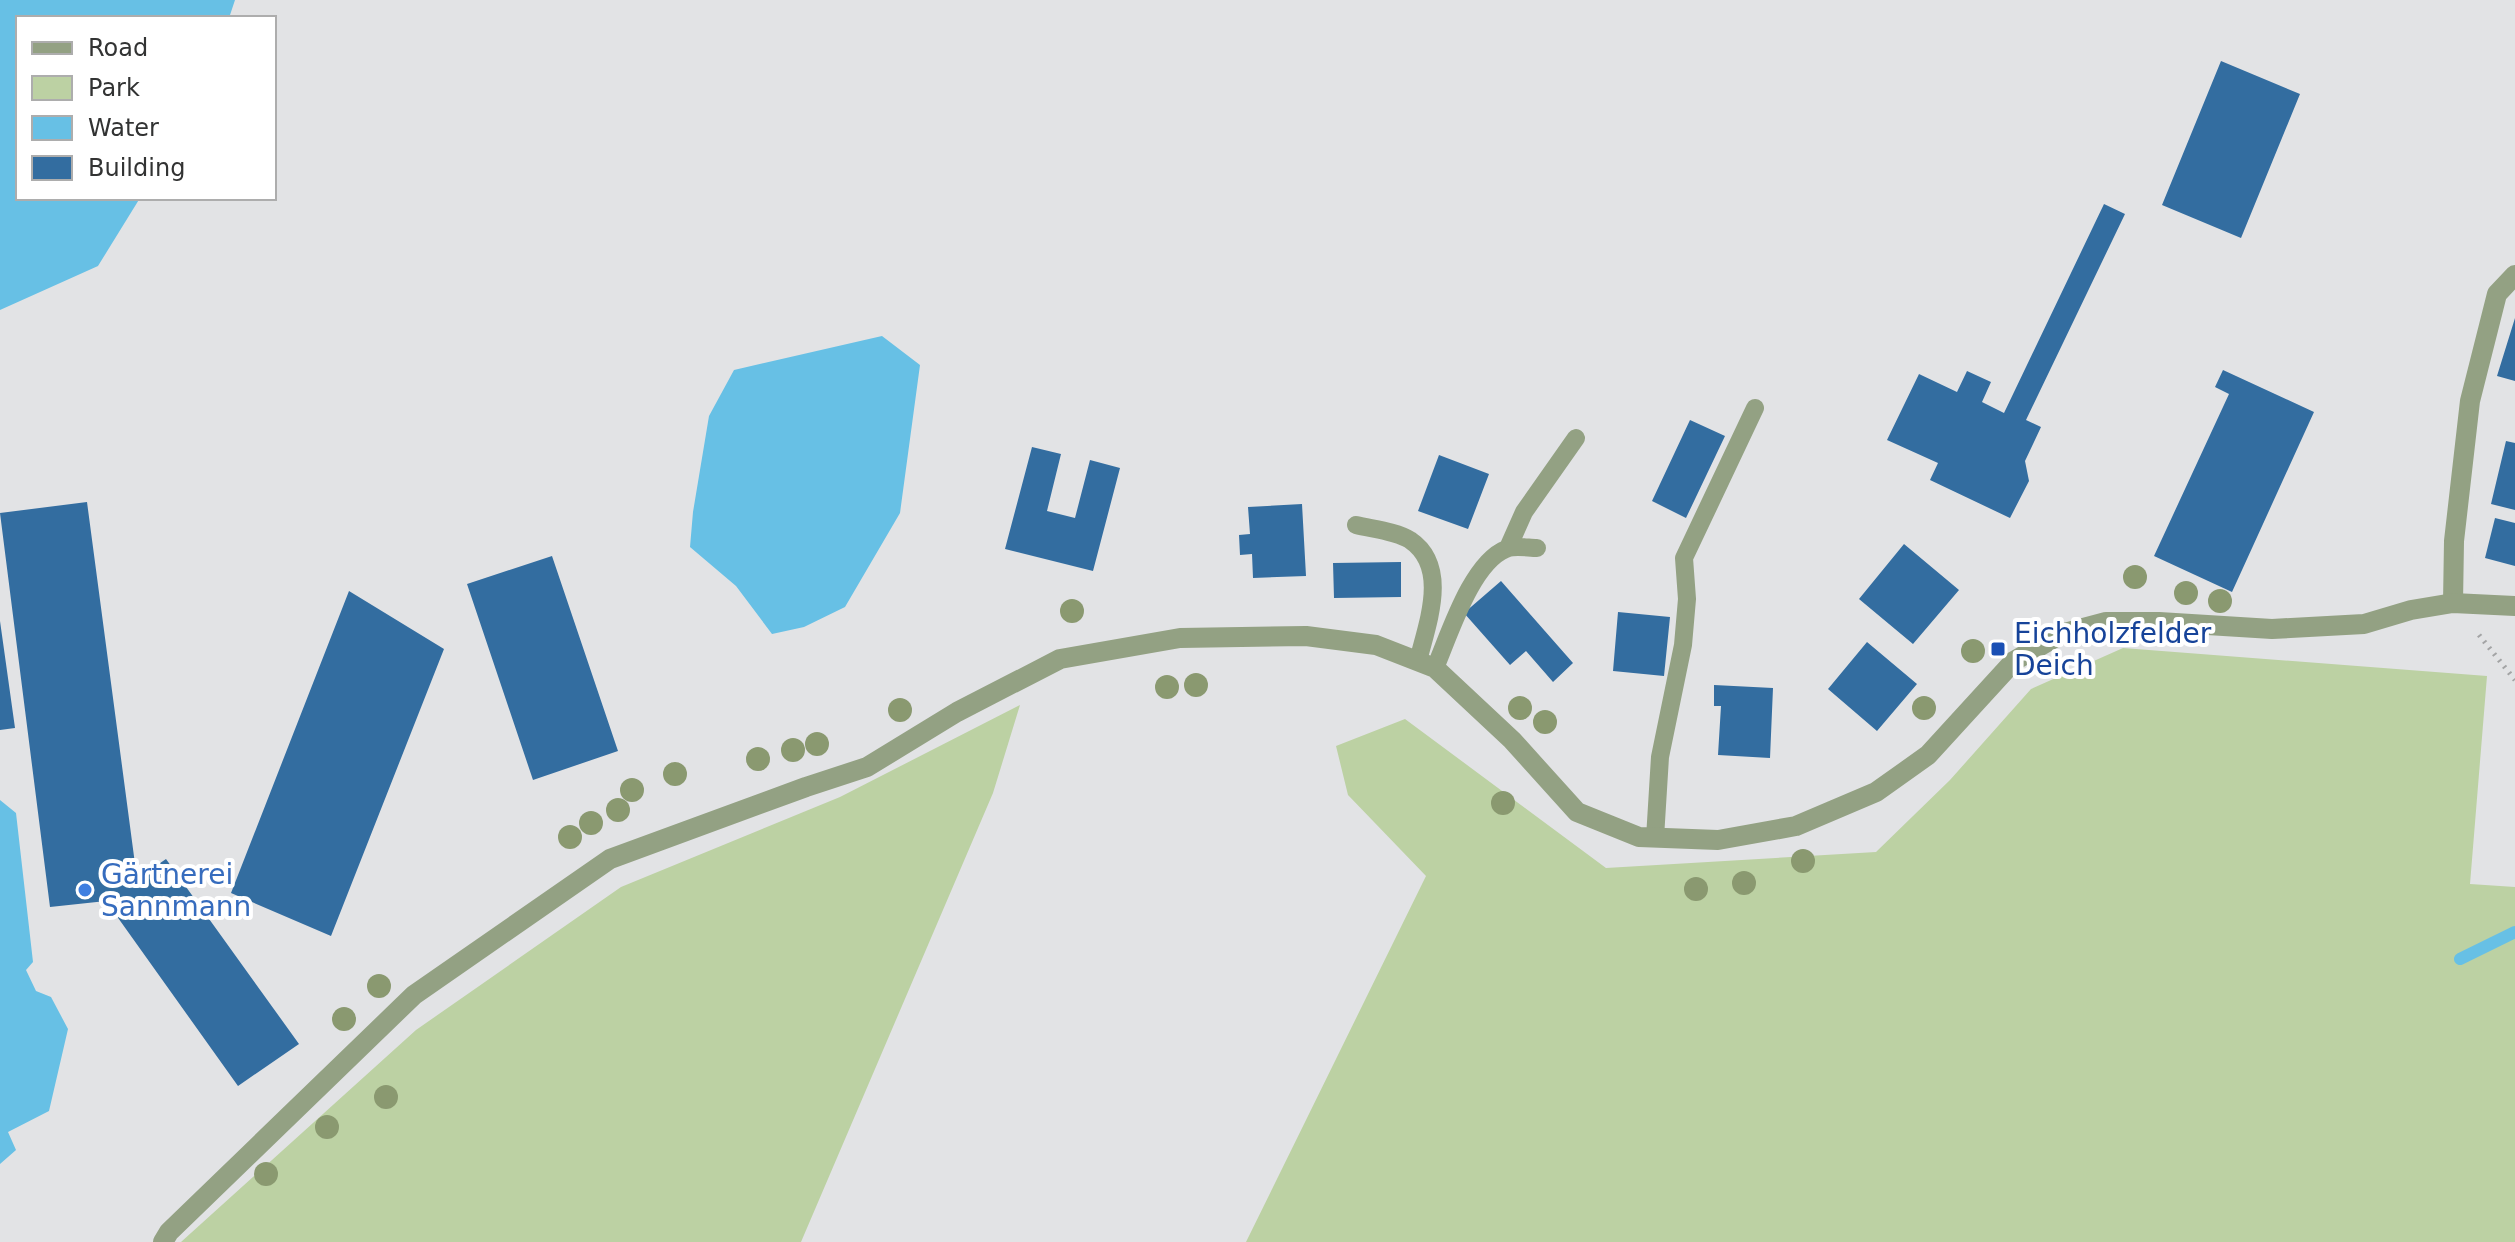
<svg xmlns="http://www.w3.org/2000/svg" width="2515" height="1242" viewBox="0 0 2515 1242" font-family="'DejaVu Sans',sans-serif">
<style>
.green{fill:#bcd1a3}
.water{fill:#67c0e5}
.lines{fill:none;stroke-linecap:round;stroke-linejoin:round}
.stream{stroke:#67c0e5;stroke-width:12}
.building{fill:#336da0}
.path{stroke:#a3a4a5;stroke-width:5;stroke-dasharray:2 6;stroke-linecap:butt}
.service{stroke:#93a183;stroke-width:18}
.minor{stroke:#93a183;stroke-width:20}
.tertiary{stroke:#93a183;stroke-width:20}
.tree{fill:#8a9970}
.transit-dot{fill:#1a4fb4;stroke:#fff;stroke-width:3}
.shop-dot{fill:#3f7fe0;stroke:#fff;stroke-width:3}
.labels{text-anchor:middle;stroke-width:8;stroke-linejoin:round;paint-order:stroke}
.transit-label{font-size:28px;fill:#164399;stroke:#fff;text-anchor:start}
.shop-label{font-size:28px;fill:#366cbe;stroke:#fff;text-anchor:start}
</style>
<rect width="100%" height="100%" fill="#e2e3e5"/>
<path class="green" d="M2123 648 2487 676 2470 884 2515 887V1242H1246L1426 876 1348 795 1336 746 1405 719 1606 868 1876 852 1950 780 2031 689Z
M1020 705 993 793 801 1242H181L416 1030 621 887 840 797Z"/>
<path class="water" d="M0 0H235L229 18H18V198H140L98 266 0 310Z
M882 336 920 365 900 513 845 607 804 627 772 634 736 586 690 547 693 512 709 416 734 370Z
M0 800 16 813 33 962 26 970 36 991 51 997 68 1029 49 1111 8 1132 16 1150 0 1164Z"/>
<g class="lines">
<path class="stream" d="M2460 959 2515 932"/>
</g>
<path class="building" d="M2221 61 2300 94 2241 238 2162 205Z
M2104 204 2125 214 2026 420 2041 427 2025 461 2029 481 2010 518 1930 480 1938 463 1887 440 1919 374 1957 392 1967 371 1991 382 1982 402 2004 413Z
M2515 318V381L2497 376Z
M2223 370 2314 412 2232 592 2154 556 2229 394 2215 387Z
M1690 420 1725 436 1686 518 1652 501Z
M2506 441 2515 443V510L2491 504Z
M1032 447 1061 454 1047 511 1075 518 1090 460 1120 468 1093 571 1005 549Z
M1439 455 1489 474 1468 529 1418 511Z
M87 502 137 879 166 859 299 1044 238 1086 106 901 50 907 0 513Z
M1302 504 1306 576 1253 578 1252 554 1240 555 1239 535 1250 534 1248 507Z
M2495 518 2515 523V566L2485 558Z
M1904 544 1959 590 1913 644 1859 599Z
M552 556 618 751 533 780 467 584Z
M1401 562V597L1334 598 1333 563Z
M1501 581 1573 663 1553 682 1526 651 1510 665 1464 613Z
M349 591 444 649 331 936 231 893Z
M1618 612 1670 617 1664 676 1613 671Z
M0 621 15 728 0 730Z
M1867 642 1917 684 1877 731 1828 689Z
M1714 685 1773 688 1770 758 1718 755 1721 706H1714Z"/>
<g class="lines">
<path class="path" d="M2479 635 2515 680"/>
<path class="service" d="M1356 525C1372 529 1396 531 1410 540 1450 567 1427 624 1418 661
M1508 548 1524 512 1576 438
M1435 668C1449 636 1471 563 1506 549 1514 545 1528 548 1537 548
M1655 838 1660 757 1683 645 1687 599 1684 558 1755 408"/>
<path class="minor" d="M2453 603 2454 541 2470 401 2497 294 2515 275"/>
<path class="tertiary" d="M163 1242 169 1232 414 995 610 859 806 787 867 767 957 712 1060 659 1180 638 1306 636 1376 645 1435 668 1512 740 1577 812 1639 837 1718 840 1796 826 1876 792 1928 755 2014 661 2061 634 2106 622H2159L2272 629 2364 624 2411 610 2453 603 2515 606"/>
</g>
<g class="tree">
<circle cx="2135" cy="577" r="12"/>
<circle cx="2186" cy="593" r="12"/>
<circle cx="2220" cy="601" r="12"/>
<circle cx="1072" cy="611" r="12"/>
<circle cx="1973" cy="651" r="12"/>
<circle cx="1196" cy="685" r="12"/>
<circle cx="1167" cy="687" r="12"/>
<circle cx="1520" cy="708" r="12"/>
<circle cx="1924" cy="708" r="12"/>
<circle cx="900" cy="710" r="12"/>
<circle cx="1545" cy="722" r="12"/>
<circle cx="817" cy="744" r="12"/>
<circle cx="793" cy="750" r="12"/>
<circle cx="758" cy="759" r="12"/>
<circle cx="675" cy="774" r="12"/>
<circle cx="632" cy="790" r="12"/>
<circle cx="1503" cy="803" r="12"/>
<circle cx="618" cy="810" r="12"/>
<circle cx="591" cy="823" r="12"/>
<circle cx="570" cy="837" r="12"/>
<circle cx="1803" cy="861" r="12"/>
<circle cx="1744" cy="883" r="12"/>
<circle cx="1696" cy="889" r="12"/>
<circle cx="379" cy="986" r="12"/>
<circle cx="344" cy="1019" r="12"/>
<circle cx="386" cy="1097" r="12"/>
<circle cx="327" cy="1127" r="12"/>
<circle cx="266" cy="1174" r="12"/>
</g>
<rect class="transit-dot" x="1990" y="641" width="16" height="16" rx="4"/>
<circle class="shop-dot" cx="85" cy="890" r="8"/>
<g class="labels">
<g class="transit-label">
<text x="2014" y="643">Eichholzfelder<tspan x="2014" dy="32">Deich</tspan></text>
</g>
<g class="shop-label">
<text x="101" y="884">Gärtnerei<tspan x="101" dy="32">Sannmann</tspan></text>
</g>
</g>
<rect x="16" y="16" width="260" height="184" fill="#ffffff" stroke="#adadad" stroke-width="2"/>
<rect x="32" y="42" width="40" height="12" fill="#93a183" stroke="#adadad" stroke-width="2"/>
<text x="88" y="56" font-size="24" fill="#323333">Road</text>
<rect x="32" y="76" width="40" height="24" fill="#bcd1a3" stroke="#adadad" stroke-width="2"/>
<text x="88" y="96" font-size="24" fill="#323333">Park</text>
<rect x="32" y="116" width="40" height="24" fill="#67c0e5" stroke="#adadad" stroke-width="2"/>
<text x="88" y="136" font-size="24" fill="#323333">Water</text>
<rect x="32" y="156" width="40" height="24" fill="#336da0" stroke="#adadad" stroke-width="2"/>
<text x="88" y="176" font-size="24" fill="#323333">Building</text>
</svg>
